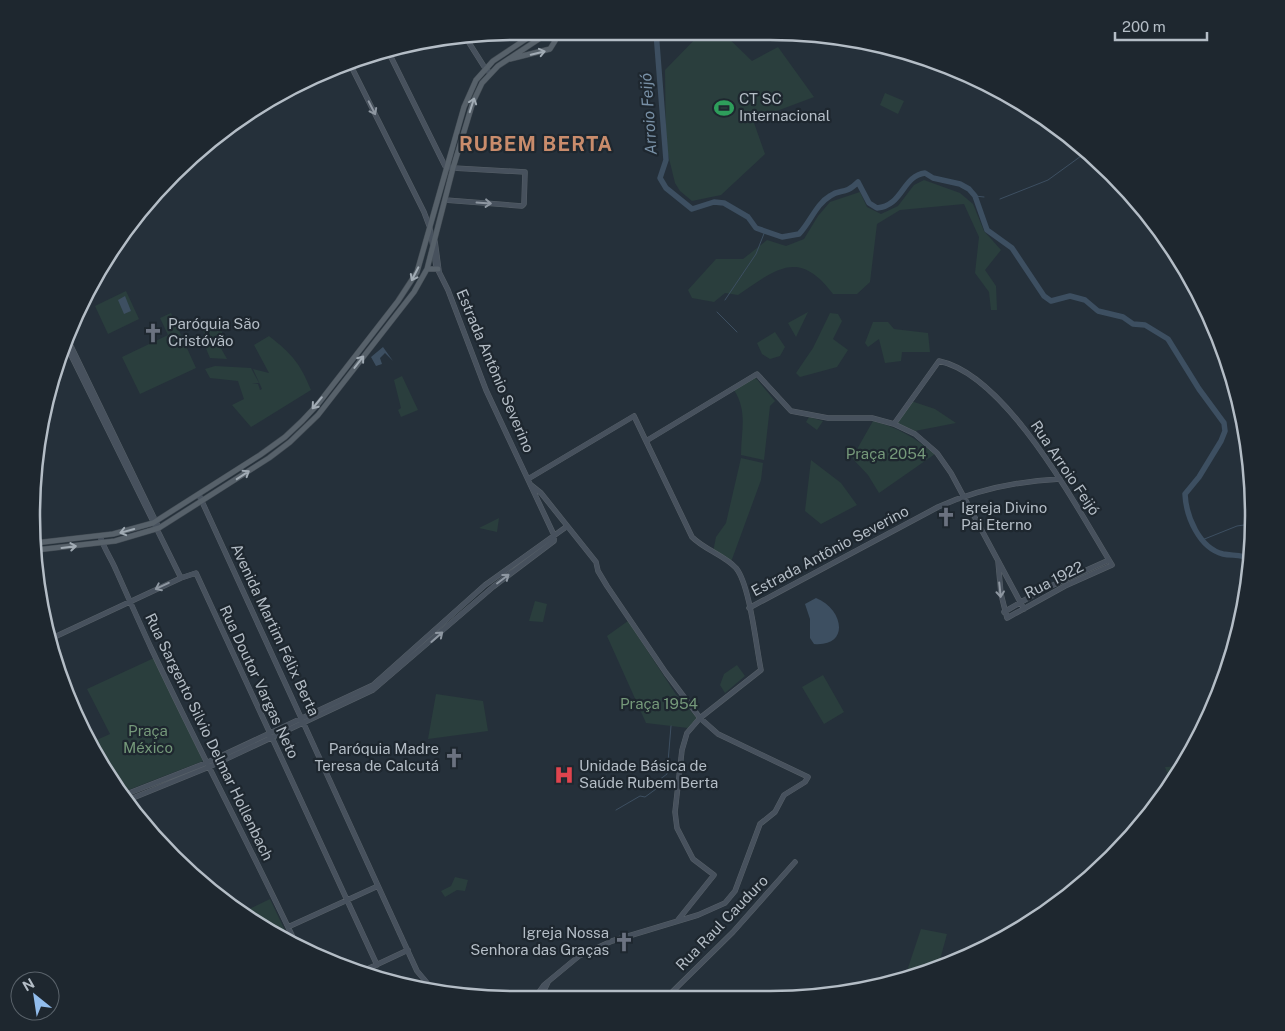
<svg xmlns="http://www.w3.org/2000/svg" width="1285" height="1031" viewBox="0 0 1285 1031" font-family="'Public Sans',sans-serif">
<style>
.green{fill:#2a3e3d}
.water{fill:#3d4f61}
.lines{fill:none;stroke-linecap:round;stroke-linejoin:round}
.stream{stroke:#3d4f61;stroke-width:1}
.river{stroke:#3d4f61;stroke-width:5.5}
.secondary-casing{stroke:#576068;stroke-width:5.5}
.primary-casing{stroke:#424b53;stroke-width:6}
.secondary{stroke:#47515d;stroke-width:4.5}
.primary{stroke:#57616a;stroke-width:5}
.oneway{stroke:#a1abb4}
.oneway2{stroke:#8e97a1}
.labels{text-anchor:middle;stroke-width:4.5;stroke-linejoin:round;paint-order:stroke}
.poi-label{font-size:15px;fill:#b4bdc6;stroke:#1e272f;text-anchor:start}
.street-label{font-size:15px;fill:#b4bdc6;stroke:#1e272f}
.park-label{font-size:15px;fill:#75997a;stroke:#1e272f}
.water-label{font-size:16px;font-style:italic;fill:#7890a6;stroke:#1e272f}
.district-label{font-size:20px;font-weight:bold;letter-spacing:1px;fill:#c98c6c;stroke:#1e272f}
.rim{fill:none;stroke:#b4bdc6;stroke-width:2.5}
</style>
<rect width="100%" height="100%" fill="#25303a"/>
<path class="green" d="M702 32H722L752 61 778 47 814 97 753 120 765 154 721 195 692 201 680 191 675 183 666 146 665 70Z
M885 93 904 101 898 114 880 105Z
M924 180 960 193 973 204 984 231 1001 250 985 270 996 286 997 310H991L989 292 975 273 979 237 964 204 900 210 877 224 870 282 857 294H833C799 248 776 269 738 295L725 293 714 302 692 298 688 290 716 259H743L767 240 786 246 804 239 818 216 830 202 860 192 867 207 881 214 898 206 914 185Z
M126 291 139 319 108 334 95 306Z
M808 312 796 337 788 323Z
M171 313 196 368 140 394 122 357 168 335 160 318Z
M830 313 838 314 842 321 833 339 848 350 837 367 800 377 796 373 813 348Z
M873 322H888L894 329 928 333 930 352H902L901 361 885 363 879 339 868 347 865 343Z
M217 323 225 338 218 343 227 359 210 358 205 346 209 343 202 329Z
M775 332 785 347 780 356 770 359 762 354 757 343Z
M269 336C292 354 300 363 311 390L251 427 232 405 244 399 238 381 210 378 205 369 215 366 251 368 259 383H252L258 384 260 390 262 389 253 369 269 373 254 345Z
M402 376 418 410 401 417 398 410 401 408 394 380Z
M755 377 775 401 770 406 764 460 741 455C741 430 748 412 734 390Z
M911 401 935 409 956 423 915 431 897 423Z
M809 417 823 421 817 430 806 422Z
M873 421C897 427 915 438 935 454L879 493 868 475 852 458Z
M741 458 763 463 761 480 731 562 713 552 716 537 726 523Z
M811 460 841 483 857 505 821 524 805 511Z
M499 518 497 532 479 528Z
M535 601 547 604 543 622 529 621Z
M628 621 675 693 697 718 688 728 646 723 607 636Z
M154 658 203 761 123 792 90 743 110 734 87 689Z
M737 665 745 676 725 693 720 685 724 674Z
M823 675 844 712 824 724 802 687Z
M436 694 483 701 488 731 428 739Z
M1183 766 1171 783 1165 767Z
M455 877 468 880 465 891 457 890 445 897 441 891 451 886Z
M270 899 289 939 291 943 241 913Z
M921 929 947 934 938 967 918 974 907 971Z"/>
<path class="water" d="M125 296 131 311 124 314 118 300Z
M383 347 393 361 385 353 380 358 382 364 376 366 371 357Z
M816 598C844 609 850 647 814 644L810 638V619L805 604Z"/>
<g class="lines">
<path class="stream" d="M975 196 984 197
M1000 199 1048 180 1088 151
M725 300 756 254 765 231
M717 312 737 332
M1202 540 1237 526 1251 524
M616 810 640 796 645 797 656 789 659 780 667 774 671 726"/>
<path class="river" d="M656 32 666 160 660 178 666 188 692 209 714 202 724 203 748 217 756 228 782 237 799 234C810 223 816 204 830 196 841 188 844 196 858 182L869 203 877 208C903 206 902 176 925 173L933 178 960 184 969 189 975 196 987 230 1012 248 1044 296 1051 301 1070 296 1085 300 1098 311 1123 317 1133 324 1145 325 1168 339 1199 389 1224 423 1225 431 1221 441 1199 477 1185 494C1186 516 1199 548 1223 554 1232 556 1242 554 1250 559"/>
<defs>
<path id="secondary" d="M466 38 485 68 490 73
M387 49 445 166 453 168 525 172 524 204 522 206 445 200
M435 241 439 271
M68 340 159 528
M66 345 181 578
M894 424 939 361C1007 375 1077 508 1112 565L1065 586 1007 618 1001 594 998 561
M646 441 757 374 791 411 828 418H872L894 424 915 434 937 453 951 473 1024 609
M528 479 634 416 692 537C705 550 724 555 736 568 750 585 756 646 761 670L700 718 687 733 682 750 675 812 677 828 693 859 714 875 678 920
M531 485 541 493 596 562 598 571 607 586 666 673 700 718 718 734 808 777 805 782 784 795 775 812 760 824 735 891 725 903 698 915 612 941 579 956 544 985 534 999
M199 495 417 971 433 990
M1248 533 1251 532
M100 536C104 549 111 558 116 570 128 597 140 624 152 650 199 750 251 848 298 948
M749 608 938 507C976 490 1018 481 1060 479
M1004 612 1042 590 1109 560
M48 640 181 578 196 573 377 965
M124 795 206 763 373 685 485 585 566 527
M128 800 209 767 373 690 493 587 554 541V535L486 390 448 290 436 266 430 228 424 212 350 64
M288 927 378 886
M361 972 408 950
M540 999 548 982
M665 999 733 932 795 862"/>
<path id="primary" d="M510 59 550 49 555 41 550 32
M427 269H438
M35 543 113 534 153 523 260 455 285 437 302 421 318 404 398 301 417 272 464 107 476 80 493 61 538 31
M36 550 115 541 159 528 269 458 290 442 318 415 414 292 427 269 453 168 473 102 482 83 498 66 551 31"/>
</defs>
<use href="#secondary" class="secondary-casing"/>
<use href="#primary" class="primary-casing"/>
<use href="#secondary" class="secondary"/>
<use href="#primary" class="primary"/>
</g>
<defs><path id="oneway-shaft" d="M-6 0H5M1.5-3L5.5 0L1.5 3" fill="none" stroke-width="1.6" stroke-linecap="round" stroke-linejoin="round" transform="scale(1.25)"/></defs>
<g class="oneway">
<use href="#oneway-shaft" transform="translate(538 53) rotate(-14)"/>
<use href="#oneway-shaft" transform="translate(472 105) rotate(-72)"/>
<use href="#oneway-shaft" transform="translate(415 274) rotate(117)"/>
<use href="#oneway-shaft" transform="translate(359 362) rotate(-52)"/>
<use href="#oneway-shaft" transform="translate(317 403) rotate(130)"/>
<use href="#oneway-shaft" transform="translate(243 475) rotate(-33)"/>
<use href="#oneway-shaft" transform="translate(127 531) rotate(165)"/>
<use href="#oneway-shaft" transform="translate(69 547) rotate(-7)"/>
</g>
<g class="oneway2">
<use href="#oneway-shaft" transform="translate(372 108) rotate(63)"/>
<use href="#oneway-shaft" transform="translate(484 203) rotate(4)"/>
<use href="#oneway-shaft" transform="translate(503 579) rotate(-37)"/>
<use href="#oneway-shaft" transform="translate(162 586) rotate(155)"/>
<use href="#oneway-shaft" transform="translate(1000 590) rotate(84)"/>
<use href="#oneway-shaft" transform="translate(437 637) rotate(-41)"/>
</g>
<defs>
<symbol id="stadium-bare" viewBox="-9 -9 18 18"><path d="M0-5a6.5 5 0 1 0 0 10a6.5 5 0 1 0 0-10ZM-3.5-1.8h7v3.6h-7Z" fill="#2e9e5b" stroke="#1e272f" stroke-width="2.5" paint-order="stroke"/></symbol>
<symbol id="church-bare" viewBox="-9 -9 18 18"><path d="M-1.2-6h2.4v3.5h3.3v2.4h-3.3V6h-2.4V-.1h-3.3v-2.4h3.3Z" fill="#6b7280" stroke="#1e272f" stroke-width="2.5" paint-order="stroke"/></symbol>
<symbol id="hospital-bare" viewBox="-9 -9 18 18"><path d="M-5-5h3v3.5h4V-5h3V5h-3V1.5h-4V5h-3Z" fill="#e0444e" stroke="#1e272f" stroke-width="2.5" paint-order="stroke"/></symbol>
</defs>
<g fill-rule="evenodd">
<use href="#stadium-bare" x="710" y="94" width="28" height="28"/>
<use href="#church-bare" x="139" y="319" width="28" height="28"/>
<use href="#church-bare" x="932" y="503" width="28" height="28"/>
<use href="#church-bare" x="440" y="744" width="28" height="28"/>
<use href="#hospital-bare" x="550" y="761" width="28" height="28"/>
<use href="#church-bare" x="610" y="928" width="28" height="28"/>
</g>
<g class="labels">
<g class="poi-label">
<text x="739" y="104">CT SC<tspan x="739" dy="17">Internacional</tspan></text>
<text x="168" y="329">Paróquia São<tspan x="168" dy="17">Cristóvão</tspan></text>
<text x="961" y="513">Igreja Divino<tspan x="961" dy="17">Pai Eterno</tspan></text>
<text x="439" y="754" text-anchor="end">Paróquia Madre<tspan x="439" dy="17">Teresa de Calcutá</tspan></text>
<text x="579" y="771">Unidade Básica de<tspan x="579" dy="17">Saúde Rubem Berta</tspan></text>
<text x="609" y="938" text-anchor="end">Igreja Nossa<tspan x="609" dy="17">Senhora das Graças</tspan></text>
</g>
<g class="street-label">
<text transform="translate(495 371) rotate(67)" y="5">Estrada Antônio Severino</text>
<text transform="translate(1065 468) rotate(56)" y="5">Rua Arroio Feijó</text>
<text transform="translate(830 551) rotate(-28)" y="5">Estrada Antônio Severino</text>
<text transform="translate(1054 580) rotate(-27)" y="5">Rua 1922</text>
<text transform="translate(275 630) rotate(65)" y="5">Avenida Martim Félix Berta</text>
<text transform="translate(259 682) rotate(65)" y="5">Rua Doutor Vargas Neto</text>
<text transform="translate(209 737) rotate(64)" y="5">Rua Sargento Silvio Delmar Hollenbach</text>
<text transform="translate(722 923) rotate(-46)" y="5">Rua Raul Cauduro</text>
</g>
<g class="park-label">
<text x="886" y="459">Praça 2054</text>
<text x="659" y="709">Praça 1954</text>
<text x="148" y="736">Praça<tspan x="148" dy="17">México</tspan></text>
</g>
<g class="water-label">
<text transform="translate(648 114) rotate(-94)" y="6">Arroio Feijó</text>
</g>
<g class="district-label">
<text x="536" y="151">RUBEM BERTA</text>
</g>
</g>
<path d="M0 0H1285V1031H0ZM515 40H770A475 475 0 0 1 1245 515V516A475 475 0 0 1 770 991H515A475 475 0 0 1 40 516V515A475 475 0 0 1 515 40Z" fill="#1e272f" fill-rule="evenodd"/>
<path class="rim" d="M515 40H770A475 475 0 0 1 1245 515V516A475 475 0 0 1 770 991H515A475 475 0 0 1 40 516V515A475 475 0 0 1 515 40Z"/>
<g transform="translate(35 996) rotate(330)"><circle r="24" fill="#1e272f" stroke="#5a636b"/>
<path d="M0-4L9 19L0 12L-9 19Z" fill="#92bded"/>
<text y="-8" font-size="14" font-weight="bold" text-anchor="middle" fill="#b4bdc6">N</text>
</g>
<path d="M1115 32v8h92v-8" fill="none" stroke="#b4bdc6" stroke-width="2.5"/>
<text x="1122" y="32" font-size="15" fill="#b4bdc6" stroke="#1e272f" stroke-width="4" paint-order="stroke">200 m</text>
</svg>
